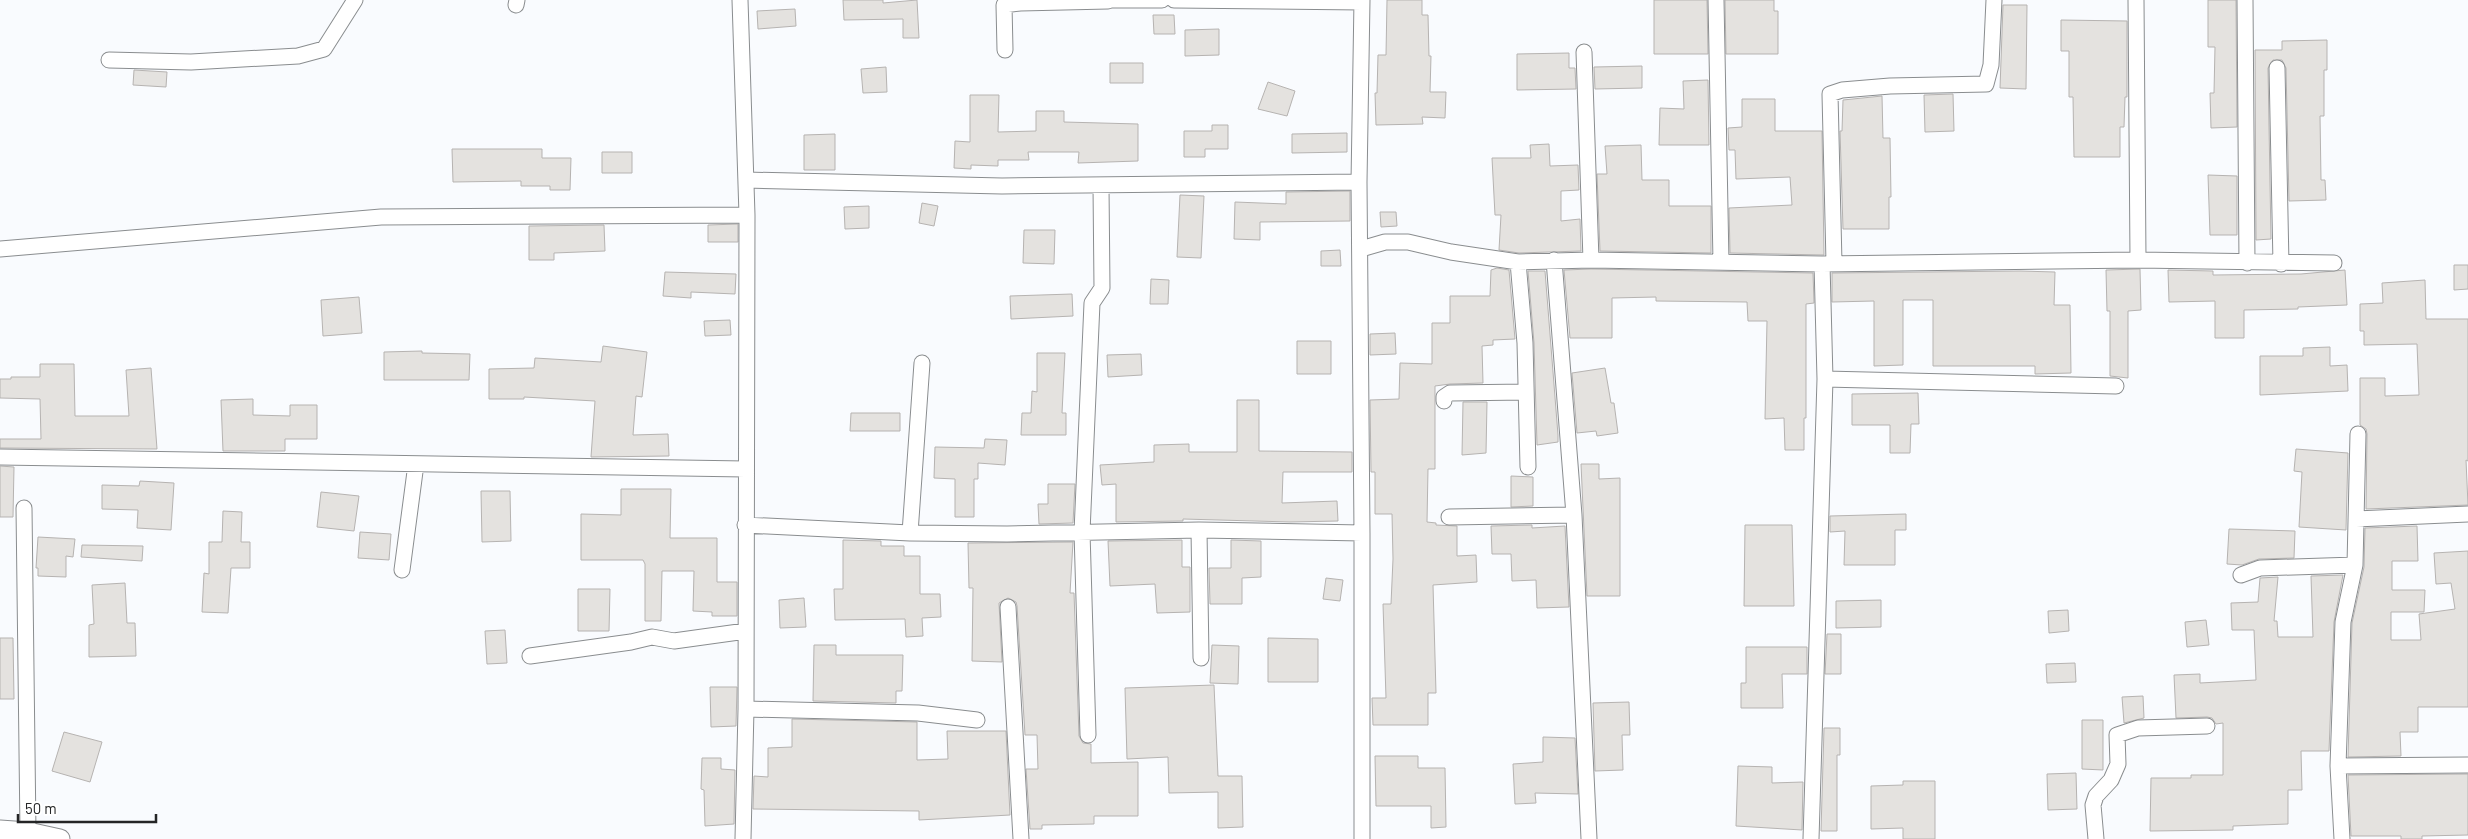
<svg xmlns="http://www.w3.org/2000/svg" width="2468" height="839" viewBox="0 0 2468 839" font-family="Barlow,sans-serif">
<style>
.building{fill:#e4e2df;stroke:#b6b3b1}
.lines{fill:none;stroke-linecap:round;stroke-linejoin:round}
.minor-casing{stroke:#8a8d8f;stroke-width:17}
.tertiary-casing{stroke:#8a8d8f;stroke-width:21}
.minor{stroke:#fff;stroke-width:15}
.tertiary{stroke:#fff;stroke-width:19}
</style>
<rect width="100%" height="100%" fill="#f9fbfe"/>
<path class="building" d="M843 0H883V3L917 0 919 38H903V19L844 20Z
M1387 0H1422V15H1428L1429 56H1431L1430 92H1446L1445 118 1422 117 1423 124 1376 125 1375 93H1377L1378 55H1386Z
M1654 0H1707L1708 54H1654Z
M1725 0H1774V11H1778V54H1726Z
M2208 0H2236L2237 127 2211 128 2210 93H2214L2215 47H2208Z
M2003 5H2027L2026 89 2000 88Z
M795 9 796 26 758 29 757 11Z
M1153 15H1174L1175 34H1154Z
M2061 20 2127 21V97H2125L2124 127H2120V157H2074L2073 97H2069V51H2061Z
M1219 29V55L1185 56V30Z
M2327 40V70H2324V116H2320L2321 180H2325L2326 200 2289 201 2286 68 2282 60H2273L2268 68 2271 239 2256 240 2255 50H2282V41Z
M1569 53V68H1575L1576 89 1517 90V54Z
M1110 63H1143V83H1110Z
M1642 66V88L1595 89 1594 67Z
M886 67 887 92 863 93 861 69Z
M134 70 167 72 166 87 133 85Z
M1708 80 1709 145H1659L1660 108 1684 109 1683 81Z
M1268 82 1295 91 1287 116 1258 109Z
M1953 94 1954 131 1925 132 1924 95Z
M970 95H999L998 132 1036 131V111H1064V122L1138 124V161L1078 163 1079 152H1028L1029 160H998V166L971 165V169L954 168 955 141 970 142Z
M1882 96 1883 138H1890L1891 197H1889V229H1843L1840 131H1842L1843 100Z
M1742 99H1775V131H1822L1824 255 1730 253 1729 208 1792 205 1790 177 1736 179 1735 150H1729L1728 128 1742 127Z
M1212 125H1228V149H1205V157H1184V131H1212Z
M1347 133V152L1292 153V134Z
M835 134V170H804V135Z
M1549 144 1550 166 1578 165 1579 190 1561 191V221L1580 219 1581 251 1519 253 1499 250 1501 215H1495L1492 158H1531L1530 145Z
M1641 145 1642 180H1669V206H1711V253L1600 251 1597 174H1607L1605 146Z
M452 149H542V158H571L570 190H550V186H521V181L453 182Z
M602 152H632V173H602Z
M2208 175 2237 176V235H2210Z
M1350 191V221L1260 222V240L1234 239 1235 202 1286 204V192Z
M1180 195 1204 196 1201 258 1177 257Z
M922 203 938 206 934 226 919 223Z
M869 206V228L845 229 844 207Z
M1380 212H1396L1397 226 1381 227Z
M738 224V242H708V225Z
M604 225 605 251 554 253V260H529V226Z
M1024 230H1055L1054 264 1023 263Z
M1340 250 1341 266H1321V251Z
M2454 265H2468V289L2454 290Z
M1497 268 1509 270 1515 339 1493 340V345L1482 346 1483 383 1450 384 1435 386V469H1428L1427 522 1436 523V525L1457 526V556L1476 555 1477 582 1433 585 1436 693H1428V725H1373L1372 698H1386L1383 604H1391L1393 559 1392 514H1375V472H1371L1370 400 1399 399 1400 363 1432 364V323H1450V296H1490L1491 270Z
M1591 269 1813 273 1814 303 1806 304V418H1804V450H1785L1784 418 1765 419 1767 321H1748L1747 302 1656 301V297L1612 298V338H1570L1564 270Z
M2140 269 2141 310 2128 311V378L2110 376V311H2107L2106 270Z
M2168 270 2213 271V275L2301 274 2345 270 2347 305 2298 307V309L2244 310V338H2215V301L2169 302Z
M1528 271H1545L1558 435V442L1537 445 1534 343Z
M2020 271 2055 272 2054 305H2070L2071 373 2035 374V366H1933V300H1903V365L1874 366V301L1832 302V273Z
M665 272 736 274 735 294 691 292V298L663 296Z
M1151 279 1169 280 1168 304H1150Z
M2425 280 2426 319H2468V461L2466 460 2468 505 2366 509 2367 434 2366 429 2360 425V378H2385V396L2419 395 2417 344 2364 345V331H2360V304L2383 303 2382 283Z
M1072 294 1073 316 1011 319 1010 296Z
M359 297 362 333 323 336 321 300Z
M730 320 731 335 705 336 704 321Z
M1395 333 1396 354 1370 355V334Z
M1297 341H1331V374H1297Z
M603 346 647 352 642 397 636 396 633 435 668 434 669 456 591 457 595 401 524 397V399H489V369L534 368 535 358 601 362Z
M2330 347V366L2347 365 2348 391 2260 395V356H2303V348Z
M422 351V353L470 354 469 380H384V352Z
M1037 353H1065L1062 413H1066V435H1021L1022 413H1031L1032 391 1037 392Z
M1141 354 1142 375 1108 377 1107 355Z
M40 364H74L75 416H129L126 370 151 368 157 449 0 448V439H41L40 399 0 398V379H11V377H40Z
M1605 368 1611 403H1614L1618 433 1597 436 1596 431 1577 433 1572 373Z
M1918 393 1919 424H1911L1910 453H1890V425H1852V394Z
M253 399V415L290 416V405H317V439H285V451H223L221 400Z
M1237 400H1259V451L1352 452V472H1283L1282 503 1337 501 1338 521 1290 522 1183 519V521L1116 522V484L1102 485 1100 465 1154 462V445L1189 444V452H1237Z
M1463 402H1487L1486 453 1462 455Z
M851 413H900V431H850Z
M985 439 1007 440 1005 465 978 463V479H974V517H955V479L934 478 935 447 984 448Z
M2296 449 2348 453 2346 530 2299 527 2302 472 2294 471Z
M1581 464H1599V479L1620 478V596H1587Z
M0 466 14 467 13 517H0Z
M1511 476 1533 477V506L1511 507Z
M140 481 174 483 171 530 137 528 138 510 102 509V485L139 486Z
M1048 484H1075L1073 523 1039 524 1038 504H1048Z
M621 489H671L670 538H717V582H737V616H712V612L693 611 694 571H662L661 621H645V564L643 560H581V514L621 515Z
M481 491H510L511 541 482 542Z
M321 492 359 496 354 531 317 527Z
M223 511 242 512 241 542H250V568H231L228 613 202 612 204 573 209 574V542H222Z
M1906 514V530H1895V565H1844L1845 531 1830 532V516Z
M1532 525V528L1565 526 1569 607 1537 608 1536 580 1512 581 1511 554H1492L1491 526Z
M1745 525H1792L1794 606H1744Z
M2417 526 2418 561H2392V590H2425L2424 612H2391V640H2421L2419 614 2455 609 2451 583 2436 584 2434 553 2468 551V707H2418V732H2400L2401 756 2348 757 2352 623 2364 567 2365 528Z
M2229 529 2295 531 2294 558 2259 559 2242 565 2227 564Z
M360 532 391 534 389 560 358 558Z
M38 537 75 539 73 557 66 556V577L38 576V568H36Z
M843 540 881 541V546H904V556H920V594H940L941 617 922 618 923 636 906 637 905 619 835 620 834 589H843Z
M1182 540V567H1190V612L1157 613 1155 584 1110 586 1108 541Z
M1231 540 1261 541V577L1242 578V604H1210L1209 568H1231Z
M1073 542 1070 593H1074L1079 736 1083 743 1091 744V763L1138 762V816H1094V824L1042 825V829H1030L1026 769H1038L1037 735H1025L1017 606 1016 602 1008 598 999 603 1002 662 972 661 973 588H969L968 543Z
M82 545 143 546 142 561 81 557Z
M2343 575 2334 622 2329 751H2301L2302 790H2288V824L2233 826V830L2150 831 2151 778H2191V775H2223V723L2216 724 2212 718 2207 717 2176 718 2174 675 2200 674V683L2256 680 2254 630H2232L2231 603 2258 602 2260 578 2278 577 2274 621H2277L2278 637H2313L2311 576Z
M1326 578 1343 580 1340 601 1323 599Z
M125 583 127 623H135L136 656 89 657V625L94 624 92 585Z
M578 589H610L609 631H578Z
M804 598 806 627 780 628 779 600Z
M1881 600V627L1836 628V601Z
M2068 610 2069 631 2049 633 2048 611Z
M2206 620 2209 645 2187 647 2185 622Z
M505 630 507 663 487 664 485 631Z
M1827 634H1841V674H1825Z
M0 638H13L14 699H0Z
M1268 638 1318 639V682H1268Z
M814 645H836V655H903L902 691H896V703L813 701Z
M1212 645 1239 646 1238 684 1210 683Z
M1746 647H1807V674H1782L1783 708H1741V683H1746Z
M2075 663 2076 682 2047 683 2046 664Z
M1214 685 1218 776H1242L1243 827 1218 828V792L1169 793 1168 757 1127 759 1125 688Z
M710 687H737L736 726 711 727Z
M2143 696 2144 718 2124 723 2122 697Z
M1629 702 1630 735H1622L1623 770 1595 771 1593 703Z
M792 719 917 722V760L948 759 947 731H1006L1010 815 919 820V811L753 809 754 776 768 777V748L792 747Z
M2082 720H2103V770L2082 769Z
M1824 728H1840V755H1837V831H1821Z
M64 732 102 742 90 782 52 771Z
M1543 737 1575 738 1578 794 1535 793 1536 803 1515 804 1513 764 1543 762Z
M1375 756H1418V768H1445L1446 827 1431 828V806H1376Z
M702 758H721V769L735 770 734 824 705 826 704 790 701 789Z
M1738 766 1772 767V783L1803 782 1802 830 1736 826Z
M2076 773 2077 809 2048 810 2047 774Z
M2468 774V835L2422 836V839H2401V836H2351L2348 775Z
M1903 781H1935V839H1903V828L1871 829V786L1903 785Z"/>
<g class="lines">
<defs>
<path id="minor" d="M740 0 747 215 746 709 743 839
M1108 0H1162
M1174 0 1362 2
M1716 0 1721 262
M2136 0 2138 260
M2245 0 2247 263
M516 5 517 0
M1005 50 1004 5 1020 3 1108 1
M1584 52 1591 260
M109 60 191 62 298 56 324 49 355 0
M2277 68 2281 264
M746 180 1002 186 1359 182
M0 249 381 217 747 215
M1361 249 1385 242H1408L1451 252 1518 262 1591 260 1822 264 2138 260 2334 263
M1554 260 1574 515 1589 839
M1518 262 1525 343 1528 467
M1834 263 1830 94 1842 90 1890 86 1986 84 1991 65 1994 0
M1825 379 2116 386
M1444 401V397L1450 393 1526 392
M0 457 745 469
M24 508 28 832
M1449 517 1574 515
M2356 519 2468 514
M745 525 910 533 1007 534 1199 530 1362 533
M1199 530 1201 658
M910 533 922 363
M402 570 416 464
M2241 575 2260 568 2355 565
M1008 607 1021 839
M530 656 631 642 652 637 674 641 746 631
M746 709 918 713 977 720
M1088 735 1082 532 1092 303 1102 288 1101 186
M2338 766 2468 765
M1362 839V533L1359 182 1362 0
M1811 839 1825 379 1822 264
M2096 839 2093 805 2096 796 2111 780 2118 764 2117 735 2138 728 2207 726
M2342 839 2338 766 2343 622 2355 565 2358 434"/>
<path id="tertiary" d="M0 830 28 832 60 839"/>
</defs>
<use href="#minor" class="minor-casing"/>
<use href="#tertiary" class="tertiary-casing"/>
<use href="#minor" class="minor"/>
<use href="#tertiary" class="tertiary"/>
</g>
<path d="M18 814v8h138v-8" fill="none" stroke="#242526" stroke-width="2.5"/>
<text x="25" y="814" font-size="15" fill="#242526" stroke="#ffffff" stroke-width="4" paint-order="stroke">50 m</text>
</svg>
